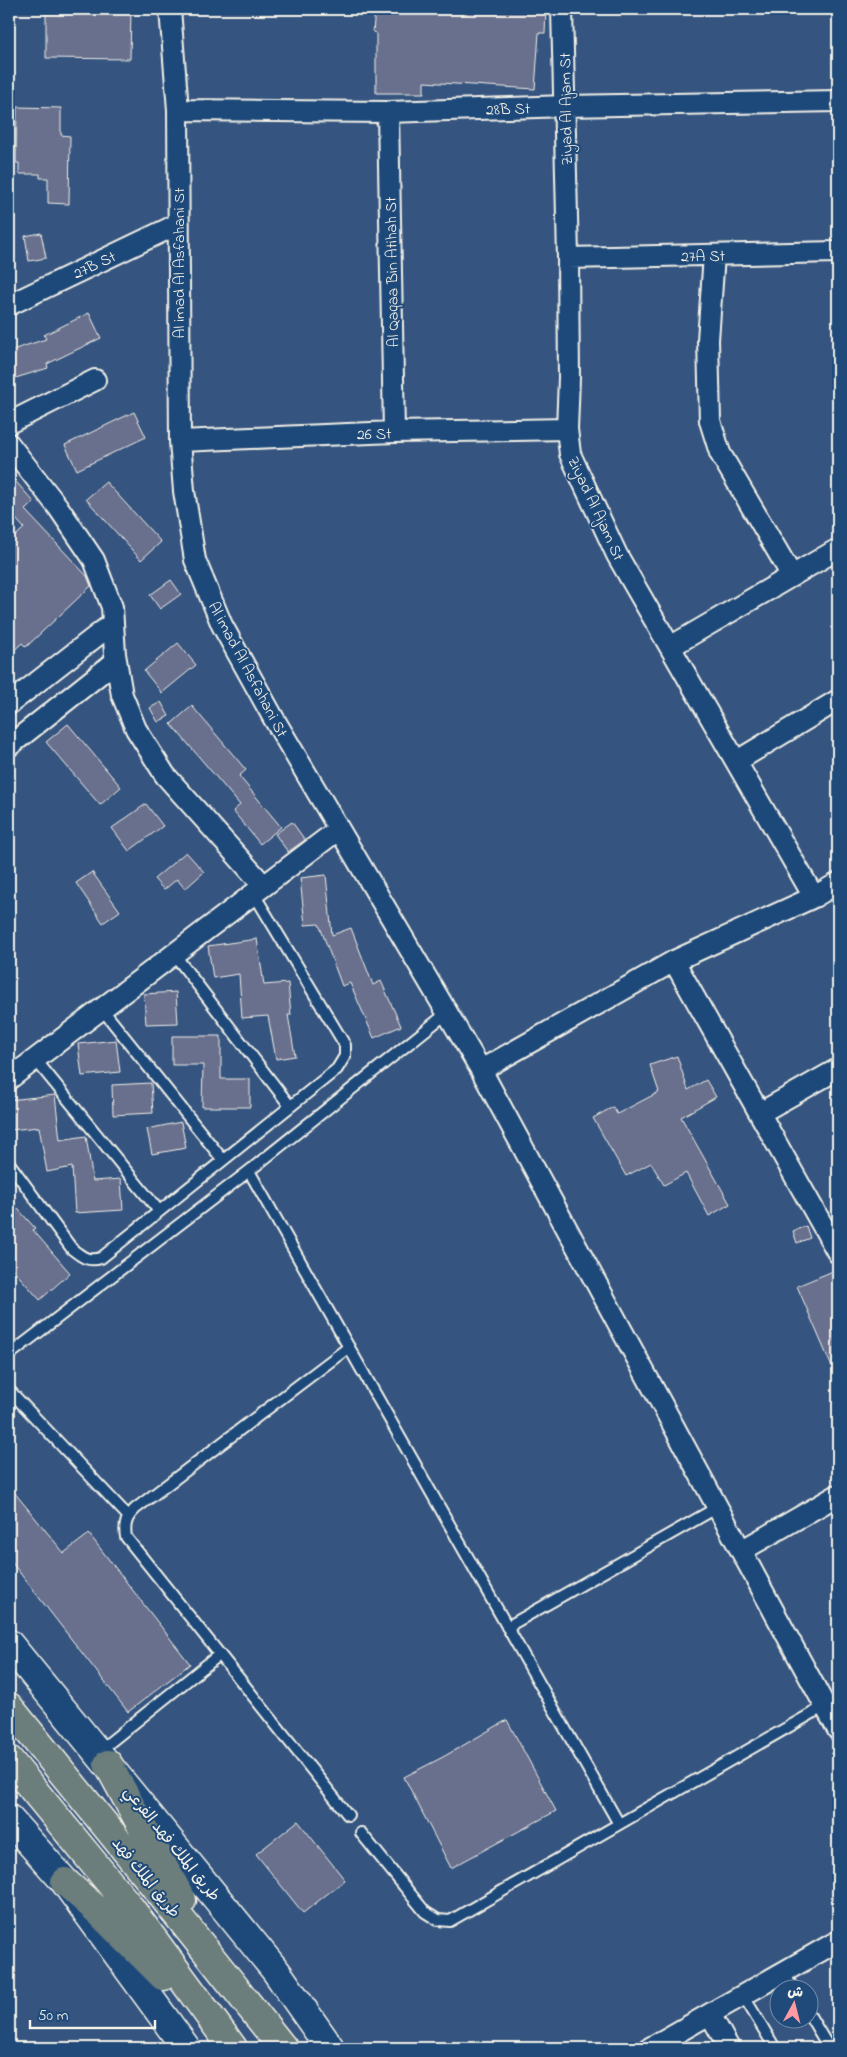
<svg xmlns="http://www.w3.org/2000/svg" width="847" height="2057" viewBox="0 0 847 2057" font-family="'Indie Flower','Playpen Sans Arabic',sans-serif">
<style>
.building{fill:#69708e;stroke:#f4f1e8}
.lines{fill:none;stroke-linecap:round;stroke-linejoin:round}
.service-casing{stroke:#f4f1e8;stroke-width:14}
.minor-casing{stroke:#f4f1e8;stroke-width:24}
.secondary-casing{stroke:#f4f1e8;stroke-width:31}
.motorway-casing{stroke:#f4f1e8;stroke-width:31}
.service{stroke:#1f4a7a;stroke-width:10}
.minor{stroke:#1f4a7a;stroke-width:20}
.secondary{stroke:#1f4a7a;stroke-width:28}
.motorway{stroke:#6c7e7c;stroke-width:28}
.labels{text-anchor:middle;stroke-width:4;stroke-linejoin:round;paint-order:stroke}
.street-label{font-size:16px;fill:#f4f1e8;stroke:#1f4a7a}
</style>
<rect width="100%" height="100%" fill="#355580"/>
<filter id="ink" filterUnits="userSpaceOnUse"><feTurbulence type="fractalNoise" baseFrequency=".02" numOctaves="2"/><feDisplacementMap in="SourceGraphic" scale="10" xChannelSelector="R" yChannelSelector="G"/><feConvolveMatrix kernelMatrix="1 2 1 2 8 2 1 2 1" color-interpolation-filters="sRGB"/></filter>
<g filter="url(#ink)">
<path class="building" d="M46 9H131L130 59 46 58Z
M375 9H546L545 33H539L535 89 424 82V93H376V33L373 32Z
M17 107 61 108V135L70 136 69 204 48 203V178H40V174H19V163H16Z
M41 233 46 258 29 261 25 236Z
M89 313 101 338 47 364 48 368 9 380V351L46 339 44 335Z
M134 412 146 437 77 470 65 445Z
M9 474 34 502 25 510 87 576 91 586 26 647 22 643 9 655V542L24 528 9 511Z
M106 482 161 542 141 560 86 499Z
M171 580 181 594 160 609 150 595Z
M178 643 196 665 162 693 144 671Z
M161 702 169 716 158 722 150 708Z
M192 706 246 770 239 776 281 827 260 844 233 811 240 805 171 724Z
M68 724 121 787 100 805 46 742Z
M146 804 163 826 129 851 112 828Z
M292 822 305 840 288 852 275 834Z
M186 852 204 872 185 889 177 879 164 890 154 879Z
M92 872 120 911 103 923 76 883Z
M326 875 332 935 351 928 373 985 381 981 401 1026 374 1038 350 983 342 986 319 924 305 925 300 878Z
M257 939 264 985 288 983 291 1015H288L295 1056 276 1059 268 1016 242 1018 239 974 213 978 208 946Z
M176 992 178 1023 146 1024 144 994Z
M172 1036H221V1079H250V1107H202L203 1065H172Z
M116 1040 120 1072 82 1076 78 1044Z
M677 1056 688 1090 706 1080 716 1097 681 1117 730 1204 709 1216 686 1173 664 1185 651 1163 626 1176 593 1118 613 1107 617 1114 659 1092 650 1065Z
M151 1083 153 1113 113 1115 112 1085Z
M55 1095 60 1140 86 1136 93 1181 121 1179 123 1210 75 1213 72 1167 47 1172 39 1127 11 1130 9 1100Z
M181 1122 186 1148 152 1154 147 1129Z
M9 1199 35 1228 33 1230 70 1273 40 1300 9 1265Z
M806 1226 810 1238 797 1243 793 1231Z
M838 1269V1381L797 1286Z
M9 1486 64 1553 89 1534 190 1664 128 1712 9 1559Z
M507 1720 556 1811 451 1868 404 1777 443 1757Z
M298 1821 345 1880 303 1913 256 1854Z"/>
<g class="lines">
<defs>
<path id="service" d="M174 954 290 1106
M102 1009 223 1160
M35 1059 159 1211
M9 1163 72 1249C82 1257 88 1262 101 1258L337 1069 345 1056V1045L254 894
M249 1171 619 1824
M9 1355 249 1171 447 1013
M9 1390 128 1516
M507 1627 718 1507
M99 1751 219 1655
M348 1815 126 1537C124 1525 126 1518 135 1509L349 1347
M361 1833 425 1912 438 1920 450 1921 825 1706
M783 1972 794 1990
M743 1995 775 2048
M810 2016 829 2048"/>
<path id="minor" d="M170 9 178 110 180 441 184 491 195 560 222 625 274 719 481 1070 838 1730
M562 9 568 258 569 378 567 429 570 454 617 555 814 897
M178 110 388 112 565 106 838 101
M388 112 394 432
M714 255 708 340 710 421 720 453 792 576
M568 258 838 252
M9 305 178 224
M9 423 95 380
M180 441 394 432 567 429
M9 444 58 507 94 560 112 607 115 654 122 695 136 729 165 775 264 886
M670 647 838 549
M9 704 113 623
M9 746 116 661
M737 761 838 700
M674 961 838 1253
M481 1070 674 961 814 897 838 883
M9 1079 339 829
M760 1113 838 1069
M741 1551 838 1495
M710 2014 729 2048
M650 2048 838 1941"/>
<path id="secondary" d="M9 1644 276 1971 330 2048
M9 1819 65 1882 186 2048"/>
<path id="motorway" d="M9 1707 144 1873 283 2048
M9 1760 128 1905 233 2048
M108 1764 182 1900
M65 1882 99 1912 163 1976"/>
</defs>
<use href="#service" class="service-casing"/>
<use href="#minor" class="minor-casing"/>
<use href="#secondary" class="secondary-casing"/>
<use href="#motorway" class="motorway-casing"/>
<use href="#service" class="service"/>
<use href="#minor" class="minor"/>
<use href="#secondary" class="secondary"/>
<use href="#motorway" class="motorway"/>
</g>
</g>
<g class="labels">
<g class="street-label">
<text transform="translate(508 108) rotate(-2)" y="6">28B St</text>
<text transform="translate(565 109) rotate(-91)" y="6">Ziyad Al Ajam St</text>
<text transform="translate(703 255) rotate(-1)" y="6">27A St</text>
<text transform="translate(178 263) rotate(-90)" y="6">Al imad Al Asfahani St</text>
<text transform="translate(94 264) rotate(-25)" y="6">27B St</text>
<text transform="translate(391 272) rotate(-91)" y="6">Al Qaqaa Bin Atihah St</text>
<text transform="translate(374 433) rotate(-2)" y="6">26 St</text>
<text transform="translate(597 508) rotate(65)" y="6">Ziyad Al Ajam St</text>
<text transform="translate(249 669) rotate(62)" y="6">Al imad Al Asfahani St</text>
<text transform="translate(173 1843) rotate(51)" y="6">طريق الملك فهد الفرعي</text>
<text transform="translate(147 1877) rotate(51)" y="6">طريق الملك فهد</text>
</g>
</g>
<rect width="847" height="2057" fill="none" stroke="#1f4a7a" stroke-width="30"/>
<rect x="15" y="15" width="817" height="2027" fill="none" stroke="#f4f1e8" stroke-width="2" filter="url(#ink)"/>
<g transform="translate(794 2004) rotate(7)"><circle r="24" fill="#1f4a7a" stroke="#748da6"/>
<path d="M0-4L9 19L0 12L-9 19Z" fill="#ff9aa2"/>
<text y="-8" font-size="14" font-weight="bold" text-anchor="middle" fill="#f4f1e8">ش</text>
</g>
<path d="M30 2020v8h125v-8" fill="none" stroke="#f4f1e8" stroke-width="2.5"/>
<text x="38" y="2020" font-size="15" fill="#f4f1e8" stroke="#1f4a7a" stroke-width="4" paint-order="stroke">50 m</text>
</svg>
